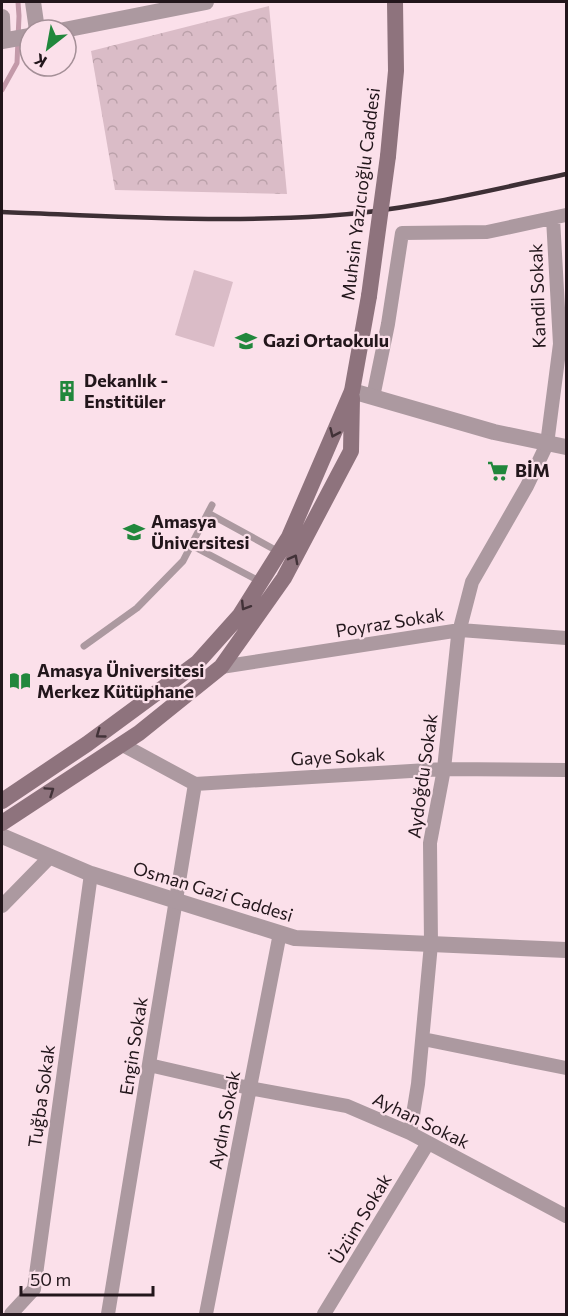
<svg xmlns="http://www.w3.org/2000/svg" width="568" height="1316" viewBox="0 0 568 1316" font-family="Commissioner,sans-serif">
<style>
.grass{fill:#dabcc7}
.forest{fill:url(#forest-crowns)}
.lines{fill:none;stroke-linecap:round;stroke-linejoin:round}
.stream{stroke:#c399a9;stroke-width:5}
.service{stroke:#ac99a0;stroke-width:7}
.minor{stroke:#ac99a0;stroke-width:14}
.tertiary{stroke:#ac99a0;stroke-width:16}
.secondary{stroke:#8e737d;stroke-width:16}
.rail{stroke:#3d2f35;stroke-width:4.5}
.secondary-bridge{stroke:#8e737d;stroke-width:16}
.oneway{stroke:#423238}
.labels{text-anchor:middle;stroke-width:4.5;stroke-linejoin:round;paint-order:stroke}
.street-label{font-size:18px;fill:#22161b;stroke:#fbe0ea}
.poi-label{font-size:18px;font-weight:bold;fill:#22161b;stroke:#fbe0ea;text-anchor:start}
</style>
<defs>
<pattern id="forest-crowns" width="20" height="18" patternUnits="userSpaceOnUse" patternTransform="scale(1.5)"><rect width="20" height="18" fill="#dabcc7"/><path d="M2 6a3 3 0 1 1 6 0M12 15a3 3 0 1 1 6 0" fill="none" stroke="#bba1aa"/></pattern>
</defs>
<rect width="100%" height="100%" fill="#fbe0ea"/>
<path class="grass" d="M194 270 233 282 214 347 175 335Z"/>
<path class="forest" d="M269 6 287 194 115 190 91 51Z"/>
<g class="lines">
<path class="stream" d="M2 90 17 63 19 16 18 2"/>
<path class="service" d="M208 513 279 552
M191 545 261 582
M84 646 137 608 183 561 212 505"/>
<path class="minor" d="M373 397 388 324 402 233 487 232 566 215
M221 667 460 630 566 638
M121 744 195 784 444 769 566 770
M2 906 50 857
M423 1039 566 1068
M149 1065 249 1088 347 1106 410 1133 566 1216
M410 1133 418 1084 431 944 430 843 444 769 458 636 472 582 527 486 547 444 560 344 553 218
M11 1314 34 1289 91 874
M108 1314 195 784
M206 1314 280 933
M324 1314 428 1143"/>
<path class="tertiary" d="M33 2 37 30
M2 17 3 40
M64 30 206 2
M2 41 30 36
M352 391 494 432 566 447
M2 836 91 874 295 938 566 950"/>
<path class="secondary" d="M388 156 396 71 395 2
M2 801 87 744 197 663 240 615 289 537 352 391 369 296
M2 823 139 733 221 667 284 578 351 451 352 398"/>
<path class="rail" d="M2 212C109 216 217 223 325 216 406 211 487 191 566 174"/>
<path class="secondary-bridge" d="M369 296 388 156"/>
</g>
<defs><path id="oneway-chevron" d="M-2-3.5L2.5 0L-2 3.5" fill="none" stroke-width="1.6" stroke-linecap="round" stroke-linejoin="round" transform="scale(1.5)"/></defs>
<g class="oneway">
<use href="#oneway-chevron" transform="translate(334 433) rotate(114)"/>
<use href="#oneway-chevron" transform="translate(294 559) rotate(-62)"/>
<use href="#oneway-chevron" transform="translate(245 606) rotate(122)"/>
<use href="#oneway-chevron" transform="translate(100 734) rotate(144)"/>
<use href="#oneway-chevron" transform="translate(50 791) rotate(-34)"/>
</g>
<defs>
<symbol id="school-bare" viewBox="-9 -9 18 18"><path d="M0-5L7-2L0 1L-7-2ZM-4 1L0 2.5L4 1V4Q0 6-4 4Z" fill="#21873c" stroke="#fbe0ea" stroke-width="2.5" paint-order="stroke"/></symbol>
<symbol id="building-bare" viewBox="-9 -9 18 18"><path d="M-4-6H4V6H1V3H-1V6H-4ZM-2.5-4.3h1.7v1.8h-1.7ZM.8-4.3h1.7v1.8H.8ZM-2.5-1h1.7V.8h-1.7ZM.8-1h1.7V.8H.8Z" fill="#21873c" stroke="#fbe0ea" stroke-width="2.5" paint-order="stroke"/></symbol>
<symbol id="supermarket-bare" viewBox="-9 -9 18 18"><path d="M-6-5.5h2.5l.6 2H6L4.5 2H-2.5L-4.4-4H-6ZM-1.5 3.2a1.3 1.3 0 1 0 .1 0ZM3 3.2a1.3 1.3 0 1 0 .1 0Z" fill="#21873c" stroke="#fbe0ea" stroke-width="2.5" paint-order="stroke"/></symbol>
<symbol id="university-bare" viewBox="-9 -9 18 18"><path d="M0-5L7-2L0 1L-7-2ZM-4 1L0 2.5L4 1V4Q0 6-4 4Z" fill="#21873c" stroke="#fbe0ea" stroke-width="2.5" paint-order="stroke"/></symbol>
<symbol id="library-bare" viewBox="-9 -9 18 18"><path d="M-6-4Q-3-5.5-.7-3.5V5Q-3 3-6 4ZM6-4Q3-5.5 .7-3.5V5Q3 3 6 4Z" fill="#21873c" stroke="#fbe0ea" stroke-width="2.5" paint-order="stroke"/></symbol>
</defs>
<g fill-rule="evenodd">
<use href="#school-bare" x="231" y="326" width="30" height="30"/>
<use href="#building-bare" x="52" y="376" width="30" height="30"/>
<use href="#supermarket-bare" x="483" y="456" width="30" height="30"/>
<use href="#university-bare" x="119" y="517" width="30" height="30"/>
<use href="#library-bare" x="5" y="666" width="30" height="30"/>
</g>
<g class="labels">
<g class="street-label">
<text transform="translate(361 194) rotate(-83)" y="6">Muhsin Yazıcıoğlu Caddesi</text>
<text transform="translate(538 296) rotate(-92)" y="6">Kandil Sokak</text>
<text transform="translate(390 623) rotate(-9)" y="6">Poyraz Sokak</text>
<text transform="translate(338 757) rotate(-3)" y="6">Gaye Sokak</text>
<text transform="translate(423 776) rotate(-82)" y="6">Aydoğdu Sokak</text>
<text transform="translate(213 892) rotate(17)" y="6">Osman Gazi Caddesi</text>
<text transform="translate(134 1046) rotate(-81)" y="6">Engin Sokak</text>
<text transform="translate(42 1096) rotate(-82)" y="6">Tuğba Sokak</text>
<text transform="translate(225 1120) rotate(-79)" y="6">Aydın Sokak</text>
<text transform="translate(421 1121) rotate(26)" y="6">Ayhan Sokak</text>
<text transform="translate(361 1219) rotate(-59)" y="6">Üzüm Sokak</text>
</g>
<g class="poi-label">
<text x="263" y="347">Gazi Ortaokulu</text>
<text x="84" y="387">Dekanlık -<tspan x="84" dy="21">Enstitüler</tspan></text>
<text x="515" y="477">BİM</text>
<text x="151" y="528">Amasya<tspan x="151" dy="21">Üniversitesi</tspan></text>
<text x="37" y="677">Amasya Üniversitesi<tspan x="37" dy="21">Merkez Kütüphane</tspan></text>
</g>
</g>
<rect width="568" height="1316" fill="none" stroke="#22161b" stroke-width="6"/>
<g transform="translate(48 48) rotate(211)"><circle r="28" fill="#fbe0ea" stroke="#a48f97" stroke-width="1.5"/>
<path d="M0-4.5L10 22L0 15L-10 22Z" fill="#21873c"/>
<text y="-9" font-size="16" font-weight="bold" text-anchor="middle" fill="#22161b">K</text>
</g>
<path d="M21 1286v9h132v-9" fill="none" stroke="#22161b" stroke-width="3"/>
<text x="30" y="1286" font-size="18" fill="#22161b" stroke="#fbe0ea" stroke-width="4.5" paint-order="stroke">50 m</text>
</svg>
